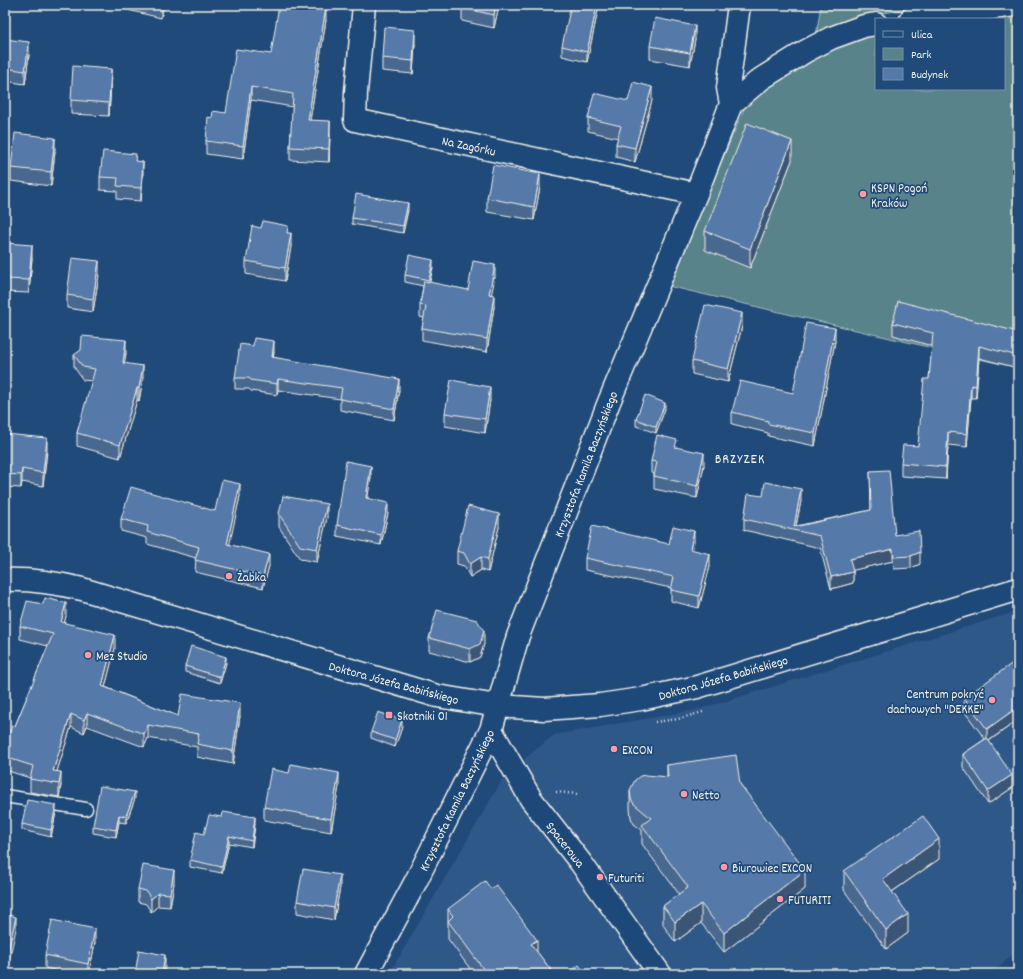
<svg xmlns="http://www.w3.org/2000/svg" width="1023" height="979" viewBox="0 0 1023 979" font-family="Dekko,sans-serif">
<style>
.built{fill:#2f5888}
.green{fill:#58838b;stroke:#a6baba}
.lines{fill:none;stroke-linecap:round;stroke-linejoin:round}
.service-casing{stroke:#f4f1e8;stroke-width:15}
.minor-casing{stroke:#f4f1e8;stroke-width:25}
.secondary-casing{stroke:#f4f1e8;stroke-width:25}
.path{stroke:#f4f1e8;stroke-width:2.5;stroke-dasharray:1 3;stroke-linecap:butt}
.service{stroke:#1f4a7a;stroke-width:12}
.minor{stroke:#1f4a7a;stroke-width:22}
.secondary{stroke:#1f4a7a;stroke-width:22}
.wall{fill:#486890;stroke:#f4f1e8}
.shaded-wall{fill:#3b5576;stroke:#f4f1e8}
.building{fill:#5479a8;stroke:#f4f1e8}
.poi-dot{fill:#ff9aa2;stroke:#1f4a7a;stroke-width:1.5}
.labels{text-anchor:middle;stroke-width:3.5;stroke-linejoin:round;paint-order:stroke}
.street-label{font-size:13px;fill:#f4f1e8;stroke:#1f4a7a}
.poi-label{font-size:13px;fill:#f4f1e8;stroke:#1f4a7a;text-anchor:start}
.neighbourhood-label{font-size:14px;letter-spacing:1px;fill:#f4f1e8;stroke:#1f4a7a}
</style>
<rect width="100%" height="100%" fill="#1f4a7a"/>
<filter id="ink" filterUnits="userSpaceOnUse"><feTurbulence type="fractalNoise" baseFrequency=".025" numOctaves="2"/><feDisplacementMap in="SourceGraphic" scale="8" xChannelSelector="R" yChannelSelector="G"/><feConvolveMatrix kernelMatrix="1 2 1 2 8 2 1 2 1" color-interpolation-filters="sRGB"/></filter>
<g filter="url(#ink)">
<path class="built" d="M1018 611V951L989 974H389L505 775 554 735 700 709Z"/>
<path class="green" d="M821 5H935L870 15 816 36Z
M1018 13V368L668 286 747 102 796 69 837 48 876 34V89H1004V19H955Z"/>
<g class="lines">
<defs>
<path id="service" d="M5 796 86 809"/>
<path id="minor" d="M364 5 356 92 355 120 696 194
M911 19 1015 5
M731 104 728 88 739 5
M491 730 531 799 581 863 660 974
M366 974 416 881 491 730 518 636 609 402 696 194 731 104 761 79 806 51 831 38 864 26 876 24"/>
<path id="secondary" d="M5 580C32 579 56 583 82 589L437 696 497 706 544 709 600 705 641 699 697 687 1018 589"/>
</defs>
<use href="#service" class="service-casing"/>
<use href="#minor" class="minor-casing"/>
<use href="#secondary" class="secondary-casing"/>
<path class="path" d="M655 722 678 719 703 712
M556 792 577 794"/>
<use href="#service" class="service"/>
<use href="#minor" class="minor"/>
<use href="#secondary" class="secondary"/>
</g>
<path class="wall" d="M64 5H78L77 7H71Z
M107 5H164L161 18Z
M462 5H499L494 28 462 21Z
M598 5V10L587 62 562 56V46Z
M326 20 310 120 330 134 329 162 290 160V147L293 107 251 100 243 159 206 154V141L212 118 226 113 271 54Z
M5 39 29 55 25 84 5 81Z
M695 39 690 66 650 59V46Z
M415 44 413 74 382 71V58Z
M111 82 109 116 71 114V100Z
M652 100 635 162 616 157V144L618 138 588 131V118L628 101Z
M55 151 51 186 11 181V168Z
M792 160 750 268 705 250V231Z
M136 161 143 175 141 201 117 199V191L100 190V177Z
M540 187 534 220 487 212V198Z
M408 210 403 233 352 224V218Z
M288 233 291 246 285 281 246 274V261Z
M5 243 32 258 29 293 5 292Z
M433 267 429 283 468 290 495 277 491 294 494 307 487 352 422 340V328L424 318 420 317V305L423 286 405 282V275Z
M99 274 93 312 67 308V295Z
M893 323 1018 332V368L979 358 976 398H971L967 447 948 445 946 479 901 476V463L918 446 929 379 932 346 893 335Z
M742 326 728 382 692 374V361Z
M835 341 815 446 768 436V433L732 424V412L793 393Z
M253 346 274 352 273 357 399 390 394 420 340 410V399L278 390 277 395 251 391 249 389H235V378Z
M126 353 124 363 143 378 139 401 137 400 120 458 77 446V433L92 381 83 380 74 367V355Z
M490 400 485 433 445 426V413Z
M665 409 656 433 636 426V419Z
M5 434 47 451 43 486 22 482 21 488 5 487Z
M677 447 704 465 697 498 654 489V474L651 473V461Z
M870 471 895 535 920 564 911 568 894 569 893 561 853 570V583L831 589 820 548 744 530V519L763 496 801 501 796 526 871 510Z
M371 477 367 498 388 513 381 545 337 536V525Z
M240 496 229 544 269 566 263 588 195 572 196 558 147 544V538L121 531V519L215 511Z
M279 514 327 517 317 562 300 559 279 527Z
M499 527 488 572 481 570 470 577 464 566 457 564V551Z
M694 542 692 550 710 566 699 608 671 601V588L585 570V558L669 544Z
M66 616 64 623 115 648 105 687 178 716H240L233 764 197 757V747L148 738 144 747 87 726 84 733 71 727 57 771 61 785 59 797 30 792V778L5 770V747L15 726 48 646 20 639V626Z
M429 638 484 644 480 657 470 662 429 651Z
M226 663 220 683 185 672V666Z
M1018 666V720L989 741 1012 788 988 804 963 767V754L985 739 964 711V698Z
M402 727 395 747 371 738V732Z
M667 765 740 784 805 889 724 952 701 923 675 942 663 925V906L679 894 642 844V830L634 824 631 818 630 809V790L667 777Z
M339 786 331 832 264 820V807Z
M135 798 126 823 119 822 116 837 93 833V826Z
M56 812 51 837 22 830V824Z
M255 824 252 847 229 843 222 873 190 867V860L204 834Z
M939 859 892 892 908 933 886 949 844 890V871Z
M174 883 170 907 158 906 151 912 146 904 138 902V889Z
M340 887 334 920 297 913V901Z
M448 909 537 952 554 974H474L448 939Z
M95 942 89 974H72L45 968V955Z"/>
<path class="shaded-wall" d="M161 5H164L161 18Z
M496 5H499L494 28V15Z
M597 5H598V10L587 62V52Z
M326 7V20L308 133V120Z
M695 26V39L690 66V53Z
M415 30V44L413 74V61Z
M29 42V55L25 84V71Z
M111 69V82L109 116V103Z
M251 87V100L243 159V146Z
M652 87V100L635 162V148Z
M330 121V134L329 162V149Z
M55 138V151L51 186V172Z
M792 141V160L750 268V249Z
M143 162V175L141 201V188Z
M540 174V187L534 220V207Z
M408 203V210L403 233V226Z
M291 233V246L285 281V268Z
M32 245V258L29 293V280Z
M433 260V267L429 287V280Z
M99 261V274L93 312V299Z
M495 265V277L489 306V294Z
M494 295V307L487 352V339Z
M742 313V326L728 382V369Z
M835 328V341L815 446V433Z
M126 340V353L123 375V363Z
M274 341V352L272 368V357Z
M979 346V358L976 398V386Z
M143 366V378L139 401V388Z
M278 379V390L277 395V384Z
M399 379V390L394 420V409Z
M971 385V398L967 447V434Z
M490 387V400L485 433V419Z
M137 388V400L120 458V445Z
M665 403V409L656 433V427Z
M948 432V445L946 479V467Z
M47 438V451L43 486V473Z
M704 453V465L697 498V486Z
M371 466V477L366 509V498Z
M22 469V482L21 488V475Z
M240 484V496L227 556V544Z
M801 489V501L795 531 794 527Z
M388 503V513L381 545V535Z
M327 504V517L317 562V549Z
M499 514V527L488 572V559Z
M694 531V542L690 561V549Z
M893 549V561L850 571V559Z
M920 552V564L911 568V556Z
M269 554V566L263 588V576Z
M710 554V566L699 608V596Z
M481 557V570L470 577V564Z
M853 572V583L831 589V577Z
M66 603V616L61 635V622Z
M484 631V644L480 657 470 662V649Z
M115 635V648L102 699V686Z
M226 657V663L220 683V677Z
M240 703V716L233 764V751Z
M1018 707V720L987 742V729Z
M87 713V726L84 733V720Z
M71 714V727L53 784V771Z
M402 720V727L395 747V740Z
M148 725V738L144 747V734Z
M61 772V785L59 797V784Z
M339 773V786L331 832V819Z
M1012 775V788L988 804V791Z
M135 792V798L126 823V816Z
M56 805V812L51 837V830Z
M119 815V822L116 837V830Z
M255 817V824L252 847V841Z
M229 836V843L222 873V867Z
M939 839V859L883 898V879Z
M174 870V883L170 907V894Z
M805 870V889L724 952V933Z
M340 875V887L334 920V908Z
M158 893V906L151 912V899Z
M701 904V923L675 942V922Z
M908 914V933L886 949V930Z
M16 917V929L6 974H5V964Z
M95 929V942L89 974H88V964Z
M537 940V957L531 944Z
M165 955V967L164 974H162Z"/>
<path class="building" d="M279 5H311L326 7 308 120 330 121 329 149 290 147 293 94 251 87 243 146 206 141 208 117 212 118 213 111 226 113 236 49 271 54Z
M462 5H496L494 15 462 8Z
M571 5H597L587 52 562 46Z
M655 18 695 26 690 53 650 46Z
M384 27 415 30 413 61 382 58Z
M5 39 29 42 25 71 5 68Z
M73 66 111 69 109 103 71 100Z
M633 82 652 87 635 148 616 144 621 126 588 118 594 93 628 101Z
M747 123 792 141 750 249 705 231Z
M15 133 55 138 51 172 11 168Z
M103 151 136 154 135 161 143 162 141 188 117 186 118 178 100 177Z
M493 165 540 174 534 207 487 198Z
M356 194 408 203 403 226 352 218Z
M263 221 288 226 287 233H291L285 268 246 261 252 226 261 228Z
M5 243 32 245 29 280 5 279Z
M409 255 433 260 429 280 405 275Z
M72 258 99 261 93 299 67 295Z
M473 261 495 265 489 294 494 295 487 339 422 328 426 306 420 305 424 281 468 290Z
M898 301 1018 332V356L979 346 976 386 971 385 967 434 948 432 946 467 901 463 903 445 918 446 924 379H929L933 333 893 323Z
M705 305 742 313 728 369 692 361Z
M806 323 835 328 815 433 768 424V421L732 412 740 381 793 393Z
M82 336 126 340 123 363 143 366 139 388H137L120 445 77 433 95 369 83 367 74 355 81 350Z
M254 338 274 341 272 357 399 379 394 409 340 399 342 388 278 379 277 384 251 380 249 378H235L240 344 253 346Z
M451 380 490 387 485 419 445 413Z
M645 395 665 403 656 427 636 419Z
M5 434 47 438 43 473 22 469 21 475 5 474Z
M657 435 677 440 675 447 704 453 697 486 654 476 657 462 651 461Z
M346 461 371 466 366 498 388 503 381 535 337 525Z
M889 470 895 535 919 531 920 552 911 556 894 557 893 549 850 559 853 572 831 577 820 536 744 519 748 494 763 496 765 482 801 489 794 527 871 510 870 471Z
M222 480 240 484 227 544 269 554 263 576 195 560 199 547 147 532 148 526 121 519 131 487 215 511Z
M283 496 327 504 317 549 300 546 279 514Z
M468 506 499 514 488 559 481 557 470 564 464 553 457 551Z
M592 526 669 544 673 526 694 531 690 549 710 554 699 596 671 590 674 577 585 558Z
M45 598 66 603 61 622 115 635 102 686 178 716 182 694 240 703 233 751 197 744 199 734 148 725 144 734 87 713 84 720 71 714 53 771 61 772 59 784 30 779 33 766 5 757V747L12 725 15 726 53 634 20 626 27 601 43 604Z
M437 610 477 620 484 631 480 644 470 649 429 638Z
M191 646 226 657 220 677 185 666Z
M1014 662 1018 666V707L987 729 964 698Z
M378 712 402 720 395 740 371 732Z
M987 738 1012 775 988 791 963 754Z
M736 755 740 784 805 870 724 933 701 904 675 922 663 906 688 887 642 825 651 818 634 804 631 799 630 790 635 780 640 776 646 775 668 777 667 765Z
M291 764 339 773 331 819 264 807 271 769 289 773Z
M100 786 135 792 126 816 119 815 116 830 93 826Z
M27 800 56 805 51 830 22 824Z
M223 812 255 817 252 841 229 836 222 867 190 860 196 832 204 834 209 815 222 817Z
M923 816 939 839 883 879 908 914 886 930 844 871Z
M143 865 174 870 170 894 158 893 151 899 146 891 138 889Z
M303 869 340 875 334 908 297 901Z
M485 881 491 889 496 885 537 940 531 944 554 974H496L494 971 490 974H487L448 921 453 916 448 909Z
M5 914 16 917 5 964Z
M52 920 95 929 88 964 45 955Z
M139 950 165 955 162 974H135Z
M579 965 586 974H565Z
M5 971 18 974H5Z"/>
</g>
<g class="poi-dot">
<circle cx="863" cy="194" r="4"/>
<circle cx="229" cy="576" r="4"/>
<circle cx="88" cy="655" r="4"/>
<circle cx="992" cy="700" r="4"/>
<rect x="385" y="711" width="8" height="8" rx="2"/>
<circle cx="614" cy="749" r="4"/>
<circle cx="684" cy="794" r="4"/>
<circle cx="724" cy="867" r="4"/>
<circle cx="600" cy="877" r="4"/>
<circle cx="780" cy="899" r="4"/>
</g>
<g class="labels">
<g class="street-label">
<text transform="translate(469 145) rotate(12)" y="5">Na Zagórku</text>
<text transform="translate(585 464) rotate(-69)" y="5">Krzysztofa Kamila Baczyńskiego</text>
<text transform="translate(723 677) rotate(-16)" y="5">Doktora Józefa Babińskiego</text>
<text transform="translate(394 682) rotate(15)" y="5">Doktora Józefa Babińskiego</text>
<text transform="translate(456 800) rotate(-64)" y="5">Krzysztofa Kamila Baczyńskiego</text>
<text transform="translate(566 844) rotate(52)" y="5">Spacerowa</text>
</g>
<g class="poi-label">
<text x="871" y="192">KSPN Pogoń<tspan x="871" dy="15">Kraków</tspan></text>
<text x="237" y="581">Żabka</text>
<text x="96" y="660">Mez Studio</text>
<text x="984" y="698" text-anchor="end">Centrum pokryć<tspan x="984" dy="15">dachowych "DEKKE"</tspan></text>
<text x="397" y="720">Skotniki 01</text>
<text x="622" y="754">EXCON</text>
<text x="692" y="799">Netto</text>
<text x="732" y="872">Biurowiec EXCON</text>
<text x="608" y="882">Futuriti</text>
<text x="788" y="904">FUTURITI</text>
</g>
<g class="neighbourhood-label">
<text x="740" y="463">BRZYZEK</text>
</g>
</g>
<rect width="1023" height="979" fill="none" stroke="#1f4a7a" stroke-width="20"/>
<rect x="10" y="10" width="1003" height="959" fill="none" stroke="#f4f1e8" stroke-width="1.5" filter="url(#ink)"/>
<rect x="875" y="18" width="130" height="72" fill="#1f4a7a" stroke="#748da6"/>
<rect x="883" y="31" width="20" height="6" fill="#1f4a7a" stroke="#748da6"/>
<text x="911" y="38" font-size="12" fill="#f4f1e8">Ulica</text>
<rect x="883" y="48" width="20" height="12" fill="#58838b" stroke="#748da6"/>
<text x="911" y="58" font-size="12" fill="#f4f1e8">Park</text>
<rect x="883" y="68" width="20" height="12" fill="#5479a8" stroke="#748da6"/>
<text x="911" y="78" font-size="12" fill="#f4f1e8">Budynek</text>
</svg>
